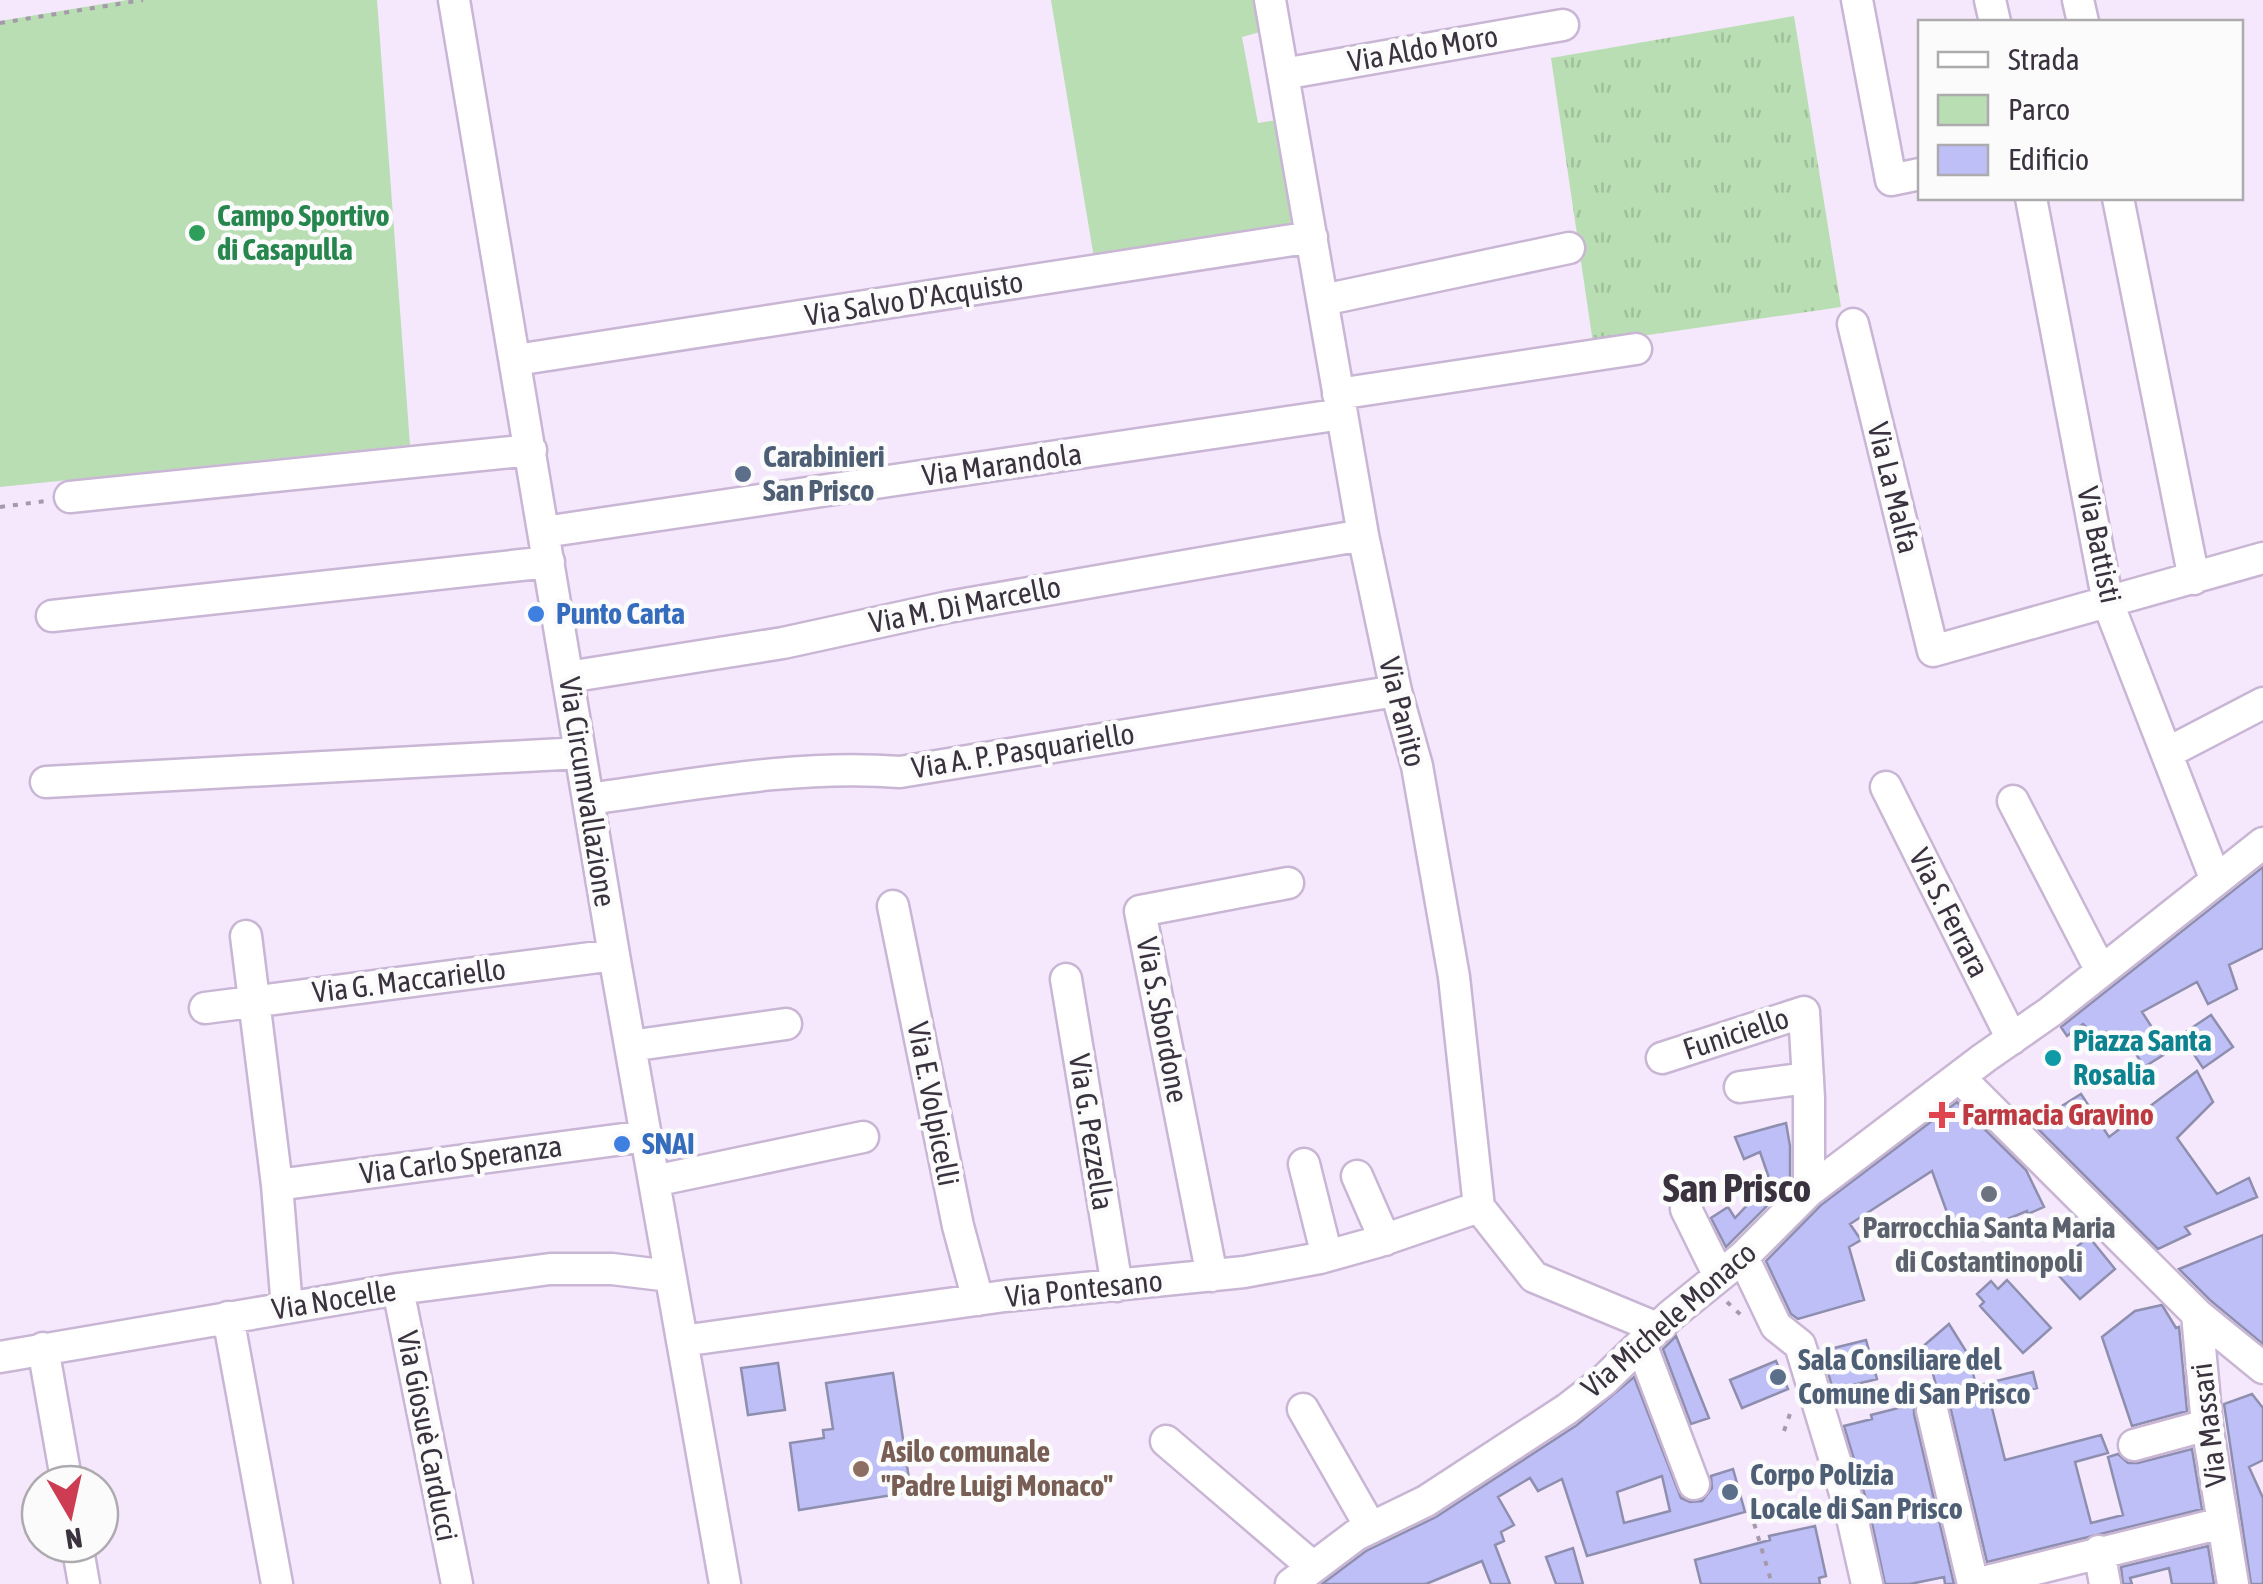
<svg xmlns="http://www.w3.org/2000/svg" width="2263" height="1584" font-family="'Asap Condensed',sans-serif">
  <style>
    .grass { fill: url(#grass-tufts) }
    .green { fill: #b9deb3 }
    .building { fill: #bfbff7; stroke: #8e8eaf; stroke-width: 2.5; fill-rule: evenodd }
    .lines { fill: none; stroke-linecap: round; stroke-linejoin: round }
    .minor-casing { stroke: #c9b5d4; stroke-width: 35 }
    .path { stroke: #a59aab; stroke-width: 4; stroke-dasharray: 5 8; stroke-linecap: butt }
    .minor { stroke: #fff; stroke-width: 30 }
    .leisure-dot { fill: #2e9e5b; stroke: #fbfbfb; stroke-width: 4 }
    .service-dot { fill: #5c6f8a; stroke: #fbfbfb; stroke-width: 4 }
    .shop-dot { fill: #3f7fe0; stroke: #fbfbfb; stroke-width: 4 }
    .culture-dot { fill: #0f9aa8; stroke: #fbfbfb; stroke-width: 4 }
    .health-dot { fill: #e0444e; stroke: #fbfbfb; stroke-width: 4 }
    .worship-dot { fill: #6b7280; stroke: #fbfbfb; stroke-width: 4 }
    .education-dot { fill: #8d6e63; stroke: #fbfbfb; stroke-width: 4 }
    .labels { text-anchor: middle; stroke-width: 9; stroke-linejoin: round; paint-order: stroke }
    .street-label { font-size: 30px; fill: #3a323e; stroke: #fbfbfb }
    .leisure-label { font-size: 30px; font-weight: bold; fill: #27864d; stroke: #fbfbfb; text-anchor: start }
    .service-label { font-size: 30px; font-weight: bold; fill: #4e5e75; stroke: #fbfbfb; text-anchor: start }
    .shop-label { font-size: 30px; font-weight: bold; fill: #366cbe; stroke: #fbfbfb; text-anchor: start }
    .culture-label { font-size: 30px; font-weight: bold; fill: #0d838f; stroke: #fbfbfb; text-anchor: start }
    .health-label { font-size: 30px; font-weight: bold; fill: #be3a42; stroke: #fbfbfb; text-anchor: start }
    .worship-label { font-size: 30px; font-weight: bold; fill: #5b616d; stroke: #fbfbfb }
    .education-label { font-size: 30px; font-weight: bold; fill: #785e54; stroke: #fbfbfb; text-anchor: start }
    .district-label { font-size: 40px; font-weight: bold; fill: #3a323e; stroke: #fbfbfb }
  </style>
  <defs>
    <pattern id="grass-tufts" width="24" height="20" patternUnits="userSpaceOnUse" patternTransform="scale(2.5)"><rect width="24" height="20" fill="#b9deb3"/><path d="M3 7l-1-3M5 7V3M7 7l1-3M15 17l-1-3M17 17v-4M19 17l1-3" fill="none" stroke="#a0bf9b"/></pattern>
  </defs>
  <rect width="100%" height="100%" fill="#f5e8fc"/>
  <path class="grass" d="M 1794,16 L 1841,307 L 1593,343 L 1551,58 Z"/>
  <path class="green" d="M 127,0 L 377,0 L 410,445 L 0,487 L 0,21 Z
    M 1051,0 L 1255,0 L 1260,32 L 1242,37 L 1258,123 L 1277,120 L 1295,221 L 1289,229 L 1094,258 Z"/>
  <path class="building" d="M 2263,867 L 2263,948 L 2229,965 L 2237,989 L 2208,1004 L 2197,982 L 2142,1012 L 2168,1052 L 2144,1067 L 2127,1039 L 2116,1046 L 2106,1032 L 2098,1039 L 2083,1024 L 2067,1036 L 2061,1027 Z
    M 2211,1015 L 2233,1047 L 2203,1068 L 2181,1035 Z
    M 2197,1071 L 2213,1102 L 2177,1138 L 2217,1194 L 2249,1178 L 2257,1197 L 2185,1227 L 2190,1234 L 2158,1249 L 2033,1124 L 2081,1094 L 2109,1137 Z
    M 1957,1102 L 2026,1170 L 2044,1207 L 2028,1214 L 2027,1211 L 1957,1240 L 1932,1171 L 1850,1224 L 1861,1240 L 1849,1247 L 1864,1300 L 1798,1319 L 1791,1314 L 1766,1261 L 1821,1205 Z
    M 1786,1123 L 1790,1146 L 1790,1183 L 1726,1247 L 1711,1218 L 1728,1207 L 1735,1218 L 1770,1181 L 1760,1152 L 1744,1159 L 1735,1137 Z
    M 2263,1235 L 2263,1344 L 2210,1300 L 2179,1269 Z
    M 2089,1237 L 2115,1269 L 2080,1299 L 2051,1267 Z
    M 2007,1280 L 2051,1328 L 2023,1353 L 1980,1306 L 1984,1302 L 1977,1294 L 1991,1281 L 1998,1289 Z
    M 2162,1305 L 2176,1328 L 2179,1327 L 2187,1411 L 2132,1426 L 2102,1337 L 2135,1311 Z
    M 1949,1324 L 1969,1356 L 1976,1386 L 2033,1372 L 2037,1388 L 1990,1400 L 2005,1460 L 2101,1435 L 2108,1453 L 2075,1462 L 2091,1523 L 2123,1515 L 2108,1457 L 2118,1454 L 2128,1463 L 2138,1463 L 2192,1449 L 2202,1509 L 1987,1562 L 1950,1406 L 1938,1392 L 1929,1360 L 1920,1349 Z
    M 1676,1336 L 1709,1418 L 1691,1424 L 1663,1349 Z
    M 1866,1340 L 1877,1379 L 1833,1390 L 1822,1351 Z
    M 1776,1361 L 1788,1389 L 1742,1408 L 1730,1380 Z
    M 778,1363 L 785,1410 L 748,1415 L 741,1368 Z
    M 893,1373 L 911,1492 L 799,1510 L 790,1443 L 824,1438 L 823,1430 L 833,1429 L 826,1383 Z
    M 1634,1377 L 1681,1498 L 1690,1502 L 1702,1501 L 1712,1488 L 1711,1476 L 1733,1469 L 1745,1512 L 1587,1556 L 1562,1479 L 1538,1491 L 1530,1478 L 1498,1497 L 1514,1525 L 1501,1532 L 1504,1541 L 1495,1545 L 1510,1584 L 1491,1584 L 1482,1561 L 1426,1584 L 1322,1584 L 1366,1551 L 1436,1517 L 1577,1425 ZM 1662,1476 L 1670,1511 L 1624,1523 L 1617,1492 Z
    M 2252,1394 L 2263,1408 L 2263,1460 L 2249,1467 L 2263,1498 L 2263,1584 L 2251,1584 L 2224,1404 Z
    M 1914,1404 L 1914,1414 L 1954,1584 L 1945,1584 L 1944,1577 L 1910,1584 L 1885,1584 L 1869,1509 L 1844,1426 L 1872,1419 L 1871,1415 Z
    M 1815,1526 L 1826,1576 L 1819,1578 L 1820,1584 L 1701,1584 L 1695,1560 L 1770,1540 L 1769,1536 Z
    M 2208,1546 L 2214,1584 L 2172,1584 L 2169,1568 L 2130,1578 L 2132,1584 L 2123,1584 L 2121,1567 Z
    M 1573,1548 L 1583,1584 L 1556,1584 L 1546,1557 Z"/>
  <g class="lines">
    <g class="minor-casing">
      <path id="minor" d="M 454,0 L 614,955 L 725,1584
        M 1270,0 L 1363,535 L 1396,691 L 1417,766 L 1454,977 L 1479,1207 L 1534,1277 L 1657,1328
        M 1857,0 L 1891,180 L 1920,174
        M 1990,0 L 1995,22
        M 2078,0 L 2083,22
        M 1283,74 L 1563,25
        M 2031,198 L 2108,603 L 2215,878
        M 2118,198 L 2194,579
        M 1323,300 L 1569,248
        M 1853,324 L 1933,651 L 2263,558
        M 516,360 L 1312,237
        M 1338,394 L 1636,349
        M 70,497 L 531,450
        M 544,532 L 1342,414
        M 52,616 L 549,562
        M 568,677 L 783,643 L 948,607 L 1363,535
        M 2167,753 L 2263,703
        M 46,782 L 580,753
        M 1886,787 L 2012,1039
        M 588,799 C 691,785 796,764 900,772 L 1396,691
        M 2013,801 L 2101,971
        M 893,906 L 958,1226 L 978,1300
        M 246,936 L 277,1185 L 287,1308
        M 1066,979 L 1117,1286
        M 205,1008 L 614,955
        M 630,1046 L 786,1024
        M 1662,1058 L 1804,1012 L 1809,1098 L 1809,1191
        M 1960,1078 L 2197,1314 L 2263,1368
        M 1740,1087 L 1808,1078
        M 1304,1164 L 1327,1256
        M 1357,1176 L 1385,1240
        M 654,1181 L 863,1137
        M 277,1185 L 646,1136
        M 1686,1209 L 1719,1276
        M 1743,1257 L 1776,1326 L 1800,1345 L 1851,1513 L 1867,1584
        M 1212,1276 L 1140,911 L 1288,883
        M 398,1289 L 457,1584
        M 2197,1314 L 2207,1425 L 2233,1584
        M 228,1317 L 277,1584
        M 682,1341 L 1005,1296 L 1244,1272 L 1320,1258 L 1377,1242 L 1479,1207
        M 1641,1344 L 1694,1484
        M 43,1348 L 67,1484
        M 0,1357 L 398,1289 L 550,1269 L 612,1269 L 670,1276
        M 1303,1409 L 1371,1528
        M 1932,1410 L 1973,1584
        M 1166,1441 L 1313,1567
        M 2134,1445 L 2207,1425
        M 77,1544 L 84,1584
        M 2099,1551 L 2105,1584
        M 1291,1584 L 1356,1535 L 1426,1501 L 1567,1409 L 1603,1381 L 1670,1316 L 1743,1257 L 1809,1191 L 1984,1058 L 2050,1012 L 2263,843
        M 1975,1584 L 2222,1523"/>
    </g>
    <path class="path" d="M 0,23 L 143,0
      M 0,507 L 46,501
      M 1727,1302 L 1742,1316
      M 1784,1431 L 1792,1408
      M 1766,1520 L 1754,1523 L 1772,1584"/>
    <use href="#minor" class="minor"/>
  </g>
  <circle class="leisure-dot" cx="197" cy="233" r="10"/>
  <g class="service-dot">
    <circle cx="743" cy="474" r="10"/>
    <circle cx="1778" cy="1377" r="10"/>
    <circle cx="1730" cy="1492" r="10"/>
  </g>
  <g class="shop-dot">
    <circle cx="536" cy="614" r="10"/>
    <circle cx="622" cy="1144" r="10"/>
  </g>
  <circle class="culture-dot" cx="2053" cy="1058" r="10"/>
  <path class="health-dot" d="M1937 1100h10v10h10v10h-10v10h-10v-10h-10v-10h10z"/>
  <circle class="worship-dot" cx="1989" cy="1194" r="10"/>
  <circle class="education-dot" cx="861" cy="1469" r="10"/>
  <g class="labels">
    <g class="street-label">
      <text transform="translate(1423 49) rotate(-10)" y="10">Via Aldo Moro</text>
      <text transform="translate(914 299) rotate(-9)" y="10">Via Salvo D'Acquisto</text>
      <text transform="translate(1002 465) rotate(-8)" y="10">Via Marandola</text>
      <text transform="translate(1893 488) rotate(76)" y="10">Via La Malfa</text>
      <text transform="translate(2099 545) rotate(78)" y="10">Via Battisti</text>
      <text transform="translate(965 605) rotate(-11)" y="10">Via M. Di Marcello</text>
      <text transform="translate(1402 712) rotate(76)" y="10">Via Panito</text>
      <text transform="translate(1023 751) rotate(-9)" y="10">Via A. P. Pasquariello</text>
      <text transform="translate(587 792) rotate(81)" y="10">Via Circumvallazione</text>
      <text transform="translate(1949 913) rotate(63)" y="10">Via S. Ferrara</text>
      <text transform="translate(409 981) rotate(-7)" y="10">Via G. Maccariello</text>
      <text transform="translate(1162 1020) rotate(79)" y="10">Via S. Sbordone</text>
      <text transform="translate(1736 1034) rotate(-18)" y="10">Funiciello</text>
      <text transform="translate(933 1104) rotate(79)" y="10">Via E. Volpicelli</text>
      <text transform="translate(1091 1132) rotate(81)" y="10">Via G. Pezzella</text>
      <text transform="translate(461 1160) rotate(-8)" y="10">Via Carlo Speranza</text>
      <text transform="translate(1084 1289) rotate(-6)" y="10">Via Pontesano</text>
      <text transform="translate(334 1300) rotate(-9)" y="10">Via Nocelle</text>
      <text transform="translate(1669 1320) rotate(-41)" y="10">Via Michele Monaco</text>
      <text transform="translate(2209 1425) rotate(-97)" y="10">Via Massari</text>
      <text transform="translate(427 1436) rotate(79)" y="10">Via Giosuè Carducci</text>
    </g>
    <g class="leisure-label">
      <text x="217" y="226">Campo Sportivo<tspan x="217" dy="34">di Casapulla</tspan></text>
    </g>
    <g class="service-label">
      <text x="763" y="467">Carabinieri<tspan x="763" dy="34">San Prisco</tspan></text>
      <text x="1798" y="1370">Sala Consiliare del<tspan x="1798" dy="34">Comune di San Prisco</tspan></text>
      <text x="1750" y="1485">Corpo Polizia<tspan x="1750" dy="34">Locale di San Prisco</tspan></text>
    </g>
    <g class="shop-label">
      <text x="556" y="624">Punto Carta</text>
      <text x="642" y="1154">SNAI</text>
    </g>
    <g class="culture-label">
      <text x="2073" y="1051">Piazza Santa<tspan x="2073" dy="34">Rosalia</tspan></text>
    </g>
    <g class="health-label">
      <text x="1962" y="1125">Farmacia Gravino</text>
    </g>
    <g class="worship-label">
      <text x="1989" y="1238">Parrocchia Santa Maria<tspan x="1989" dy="34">di Costantinopoli</tspan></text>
    </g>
    <g class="education-label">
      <text x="881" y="1462">Asilo comunale<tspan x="881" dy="34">"Padre Luigi Monaco"</tspan></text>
    </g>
    <g class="district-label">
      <text x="1737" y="1202">San Prisco</text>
    </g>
  </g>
  <rect x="1918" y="20" width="325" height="180" fill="#fbfbfb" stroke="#aeabaf" stroke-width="2.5"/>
  <rect x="1938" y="52" width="50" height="15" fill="#ffffff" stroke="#aeabaf" stroke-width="2.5"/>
  <text x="2008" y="70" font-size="30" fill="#3a323e">Strada</text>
  <rect x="1938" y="95" width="50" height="30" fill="#b9deb3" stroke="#aeabaf" stroke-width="2.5"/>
  <text x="2008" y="120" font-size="30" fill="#3a323e">Parco</text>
  <rect x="1938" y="145" width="50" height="30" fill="#bfbff7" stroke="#aeabaf" stroke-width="2.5"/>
  <text x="2008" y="170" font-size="30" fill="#3a323e">Edificio</text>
  <g transform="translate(70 1514) rotate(171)"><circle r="48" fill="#fbfbfb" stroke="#aeabaf" stroke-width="2.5"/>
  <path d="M0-8L18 38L0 25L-18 38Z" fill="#cd3c52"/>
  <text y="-15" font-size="28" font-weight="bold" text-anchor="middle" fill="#3a323e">N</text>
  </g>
</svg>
